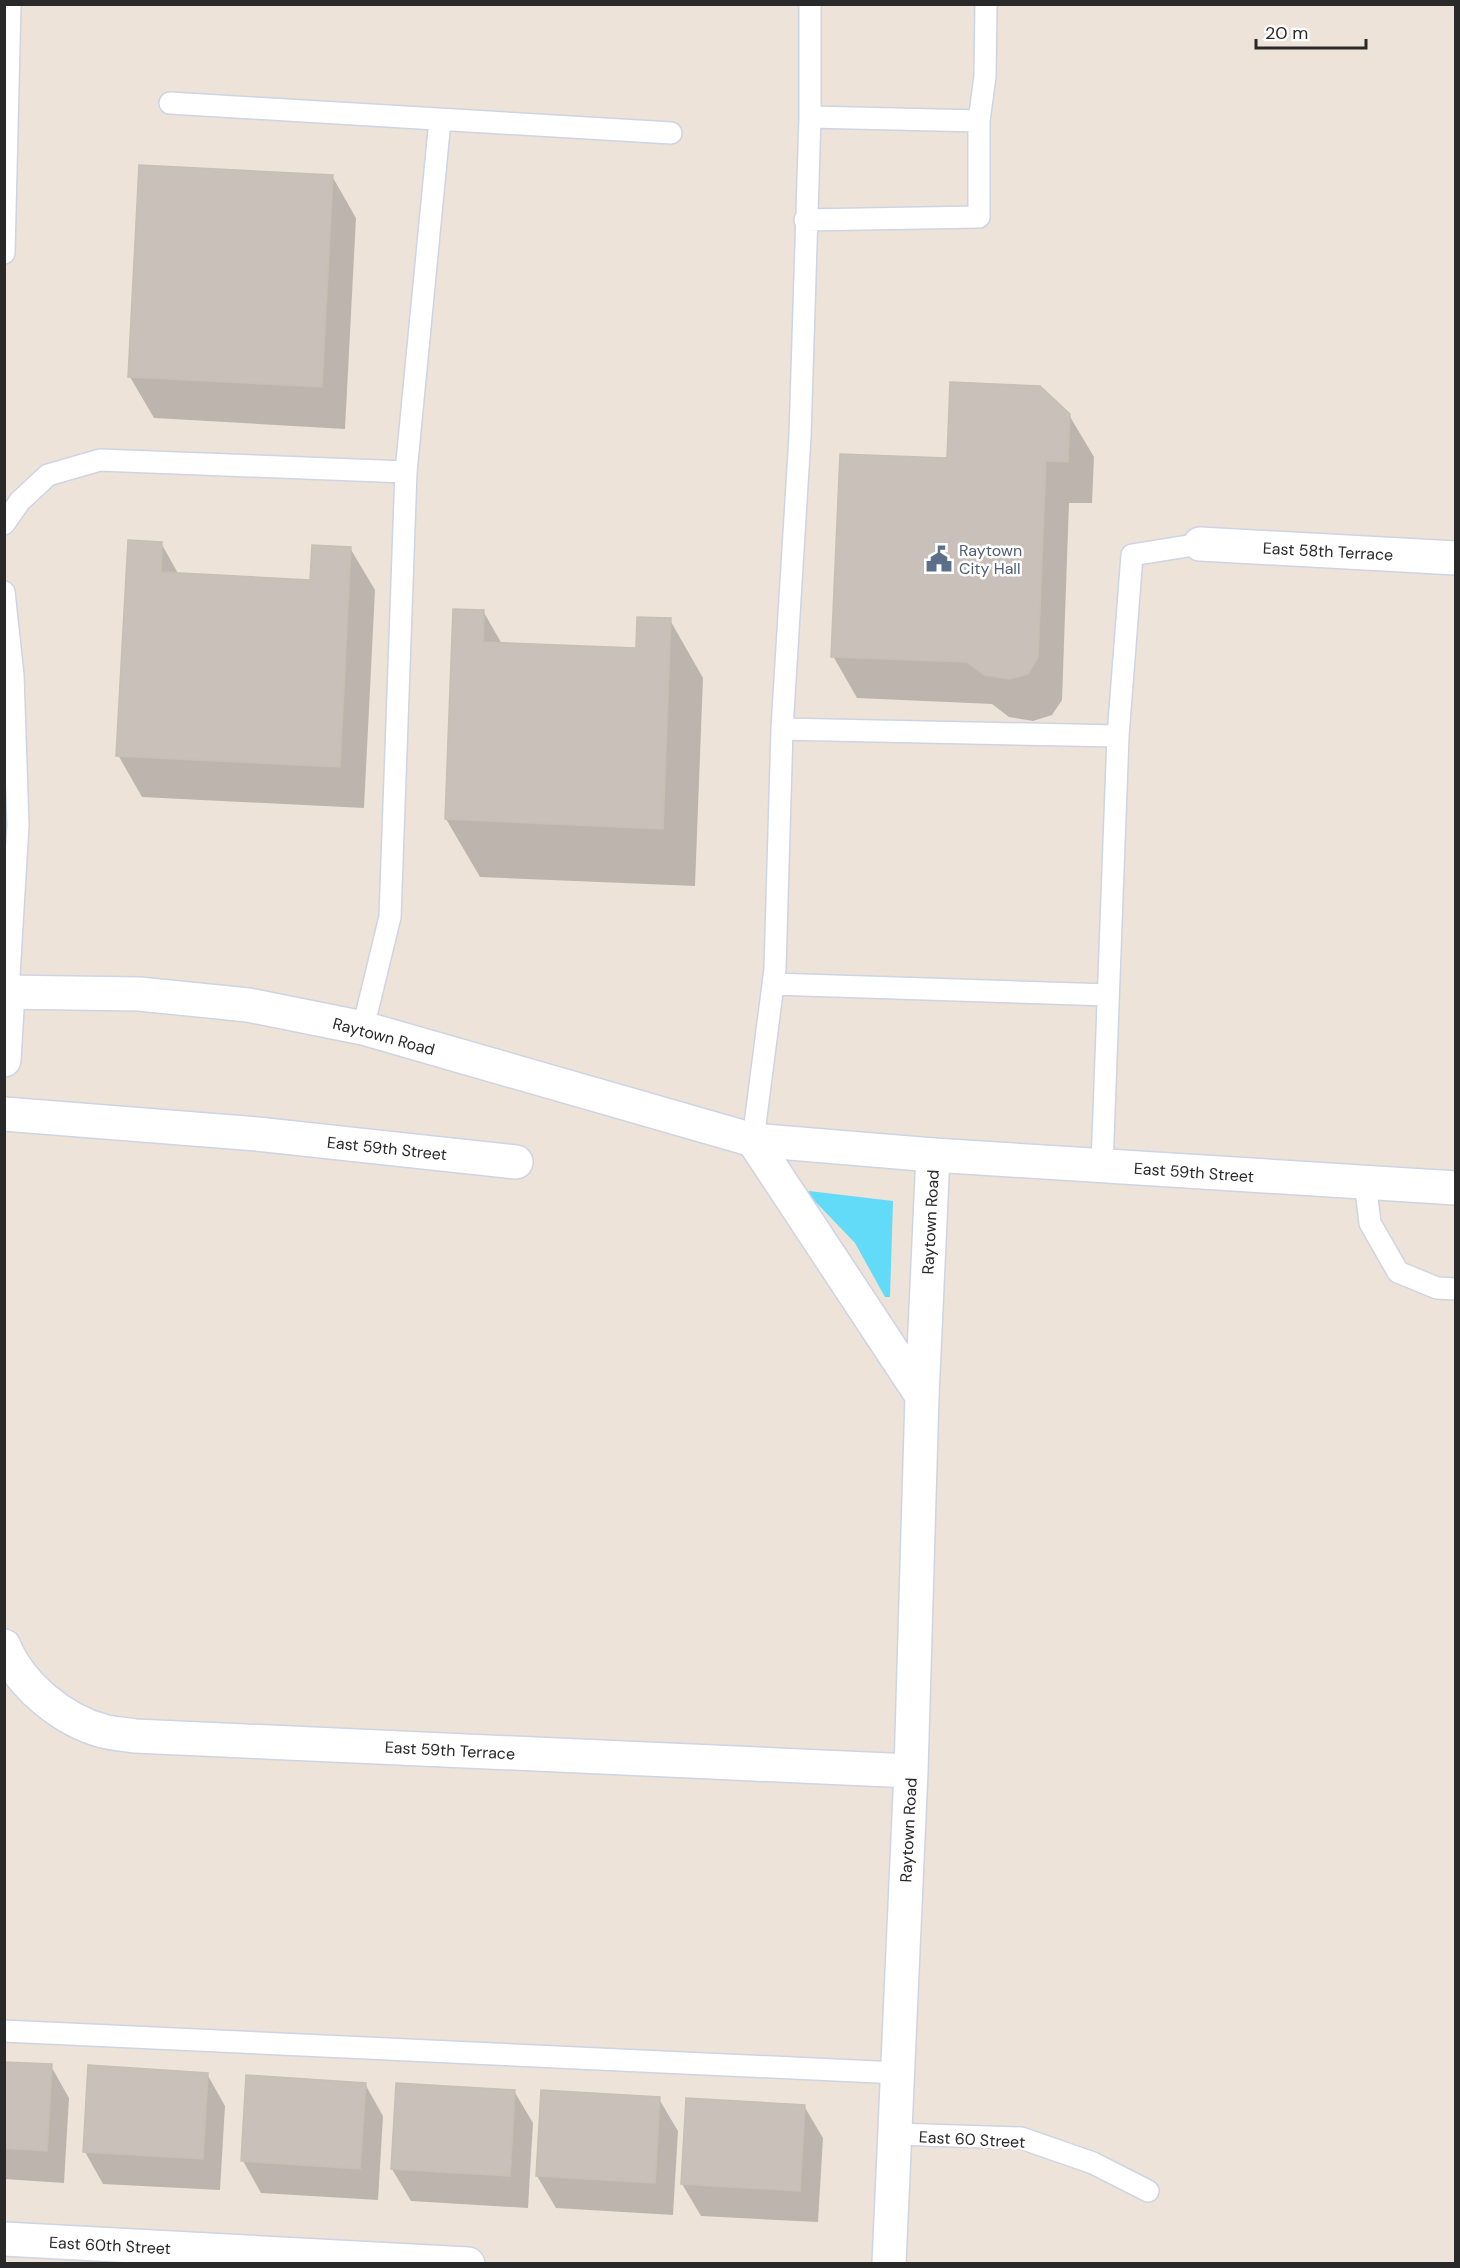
<svg xmlns="http://www.w3.org/2000/svg" width="1460" height="2268" font-family="'DM Sans',sans-serif">
  <style>
    .water { fill: #62dbf8 }
    .shadow { fill: #0003 }
    .building { fill: #c8c0b9; stroke: #c8bfb3; stroke-width: 1.5 }
    .lines { fill: none; stroke-linecap: round; stroke-linejoin: round }
    .service-casing { stroke: #ced4e3; stroke-width: 24 }
    .minor-casing { stroke: #ced4e3; stroke-width: 36 }
    .tertiary-casing { stroke: #ced4e3; stroke-width: 36 }
    .service { stroke: #fff; stroke-width: 21 }
    .minor { stroke: #fff; stroke-width: 33 }
    .tertiary { stroke: #fff; stroke-width: 33 }
    .labels { text-anchor: middle; stroke-width: 5; stroke-linejoin: round; paint-order: stroke }
    .service-label { font-size: 16px; fill: #4e5e75; stroke: #fff; text-anchor: start }
    .street-label { font-size: 16px; fill: #292929; stroke: #fff }
  </style>
  <rect width="100%" height="100%" fill="#ede3d9"/>
  <path class="water" d="M 809,1191 L 893,1201 L 890,1297 L 885,1297 L 855,1243 L 807,1193 Z"/>
  <path class="shadow" d="M 332,176 L 356,218 L 345,429 L 154,418 L 130,377 Z
    M 1069,415 L 1094,457 L 1092,503 L 1069,503 L 1062,700 L 1052,715 L 1033,721 L 1009,717 L 992,704 L 857,698 L 833,656 L 948,460 Z
    M 161,543 L 179,575 L 311,582 L 350,548 L 375,590 L 364,808 L 142,797 L 118,755 Z
    M 483,611 L 502,644 L 637,649 L 670,620 L 703,678 L 695,886 L 480,877 L 446,819 Z
    M 4,2063 L 51,2066 L 69,2098 L 64,2183 L 4,2179 Z
    M 207,2074 L 225,2106 L 220,2190 L 103,2184 L 85,2152 Z
    M 365,2084 L 383,2116 L 378,2200 L 261,2193 L 243,2161 Z
    M 514,2091 L 533,2123 L 528,2208 L 411,2201 L 392,2169 Z
    M 659,2099 L 678,2131 L 673,2215 L 556,2208 L 537,2176 Z
    M 804,2106 L 823,2138 L 818,2222 L 701,2216 L 682,2184 Z"/>
  <path class="building" d="M 139,165 L 333,175 L 322,387 L 128,377 Z
    M 950,382 L 1040,386 L 1070,414 L 1068,462 L 1046,461 L 1038,657 L 1028,674 L 1009,679 L 984,675 L 967,662 L 831,657 L 840,454 L 947,458 Z
    M 128,540 L 162,542 L 161,572 L 310,580 L 312,545 L 351,547 L 340,767 L 116,756 Z
    M 453,609 L 484,610 L 483,642 L 636,648 L 637,617 L 671,618 L 663,829 L 445,819 Z
    M 4,2062 L 52,2064 L 47,2151 L 4,2148 Z
    M 88,2065 L 208,2073 L 203,2159 L 83,2152 Z
    M 246,2075 L 366,2083 L 360,2169 L 241,2161 Z
    M 396,2083 L 515,2090 L 510,2176 L 391,2169 Z
    M 541,2090 L 660,2097 L 655,2183 L 536,2176 Z
    M 686,2098 L 805,2105 L 800,2191 L 681,2184 Z"/>
  <g class="lines">
    <g class="service-casing">
      <path id="service" d="M 810,4 L 810,117
        M 170,103 L 671,133
        M 979,121 L 985,76 L 986,4
        M 4,253 L 10,4
        M 4,524 L 20,501 L 48,475 L 100,460 L 406,472
        M 4,592 L 13,675 L 18,825 L 8,992
        M 782,729 L 1118,736 L 1132,555 L 1200,544
        M 773,984 L 1108,995
        M 363,1028 L 390,917 L 406,472 L 440,120
        M 753,1140 L 775,969 L 782,729 L 800,436 L 810,117 L 979,121 L 979,217 L 805,220
        M 1102,1166 L 1118,736
        M 1365,1182 L 1370,1223 L 1398,1272 L 1437,1288 L 1456,1289
        M 4,2031 L 898,2073
        M 895,2134 L 1021,2138 L 1093,2163 L 1148,2191"/>
    </g>
    <g class="minor-casing">
      <path id="minor" d="M 1200,544 L 1456,558
        M 4,1060 L 8,992
        M 4,1114 L 257,1134 L 516,1162
        M 753,1140 L 922,1396 L 911,1771 L 889,2264
        M 922,1396 L 933,1155
        M 4,1646 C 20,1685 62,1720 103,1731 C 113,1734 124,1734 135,1736 L 911,1771
        M 4,2239 L 468,2264"/>
    </g>
    <g class="tertiary-casing">
      <path id="tertiary" d="M 4,992 L 139,994 L 248,1005 L 363,1028 L 753,1140 L 933,1155 L 1456,1188"/>
    </g>
    <use href="#service" class="service"/>
    <use href="#minor" class="minor"/>
    <use href="#tertiary" class="tertiary"/>
  </g>
  <defs>
    <g id="civic-bare" transform="scale(2.07)"><path d="M-.6-6.5H3V-4.5H.6V-3L4-1V1h2V6H-6V1h2V-1L-.6-3ZM-1.2 2.5V6h2.4V2.5Z" fill="#5c6f8a" stroke="#fff" stroke-width="2.5" paint-order="stroke"/></g>
  </defs>
  <g fill-rule="evenodd">
    <use href="#civic-bare" x="939" y="559"/>
  </g>
  <g class="labels">
    <g class="service-label">
      <text x="959" y="556">Raytown<tspan x="959" dy="18">City Hall</tspan></text>
    </g>
    <g class="street-label">
      <text transform="translate(1328 551) rotate(3)" y="6">East 58th Terrace</text>
      <text transform="translate(384 1036) rotate(15)" y="6">Raytown Road</text>
      <text transform="translate(387 1148) rotate(6)" y="6">East 59th Street</text>
      <text transform="translate(1194 1172) rotate(4)" y="6">East 59th Street</text>
      <text transform="translate(930 1222) rotate(-87)" y="6">Raytown Road</text>
      <text transform="translate(450 1750) rotate(3)" y="6">East 59th Terrace</text>
      <text transform="translate(908 1830) rotate(-87)" y="6">Raytown Road</text>
      <text transform="translate(972 2139) rotate(3)" y="6">East 60 Street</text>
      <text transform="translate(110 2245) rotate(3)" y="6">East 60th Street</text>
    </g>
  </g>
  <rect width="1460" height="2268" fill="none" stroke="#292929" stroke-width="12"/>
  <path d="M1256 39v9h110v-9" fill="none" stroke="#292929" stroke-width="3"/>
  <text x="1265" y="39" font-size="18" fill="#292929" stroke="#ffffff" stroke-width="4.5" paint-order="stroke">20 m</text>
</svg>
